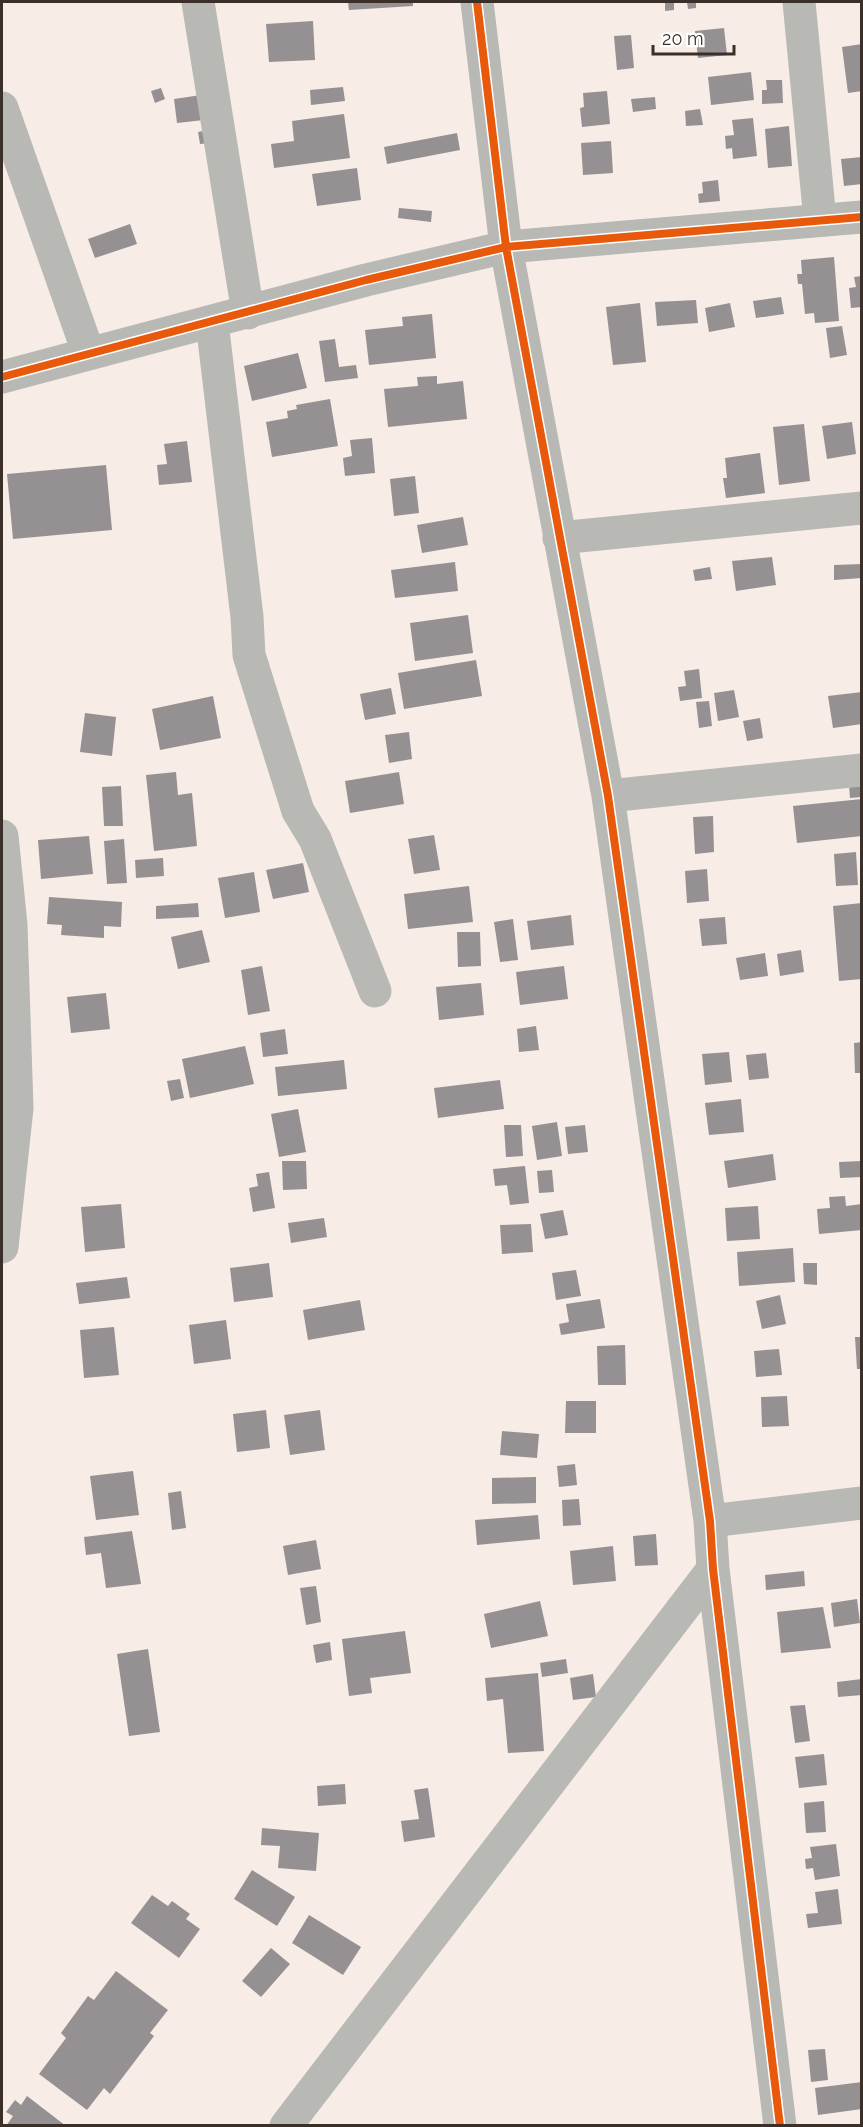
<svg xmlns="http://www.w3.org/2000/svg" width="863" height="2127" font-family="Raleway,sans-serif">
  <style>
    .building { fill: #959092 }
    .lines { fill: none; stroke-linecap: round; stroke-linejoin: round }
    .minor { stroke: #b8b8b5; stroke-width: 33 }
    .cycleway-casing { stroke: #fff; stroke-width: 11 }
    .cycleway { stroke: #e8590c; stroke-width: 8 }
  </style>
  <rect width="100%" height="100%" fill="#f7ece6"/>
  <path class="building" d="M 348,2 L 413,2 L 413,6 L 349,10 Z
    M 665,2 L 674,2 L 674,10 L 665,11 Z
    M 687,2 L 696,2 L 696,8 L 688,9 Z
    M 313,21 L 315,60 L 269,62 L 266,24 Z
    M 724,28 L 727,55 L 698,58 L 695,31 Z
    M 631,35 L 634,68 L 617,70 L 614,36 Z
    M 862,44 L 862,91 L 848,93 L 842,47 Z
    M 751,72 L 754,100 L 711,105 L 708,77 Z
    M 766,80 L 782,80 L 783,103 L 762,104 L 762,90 L 767,90 Z
    M 343,87 L 345,101 L 311,105 L 310,90 Z
    M 161,88 L 165,99 L 155,103 L 151,91 Z
    M 607,91 L 610,124 L 582,127 L 580,108 L 584,107 L 583,93 Z
    M 201,95 L 204,120 L 177,123 L 174,99 Z
    M 655,97 L 656,109 L 633,112 L 631,99 Z
    M 700,109 L 703,125 L 686,126 L 685,111 Z
    M 344,114 L 350,158 L 274,168 L 271,144 L 294,141 L 292,121 Z
    M 753,118 L 757,156 L 733,159 L 732,148 L 726,149 L 725,136 L 734,135 L 732,120 Z
    M 789,126 L 792,166 L 768,168 L 765,129 Z
    M 208,130 L 210,143 L 200,144 L 198,132 Z
    M 457,133 L 460,150 L 387,164 L 384,147 Z
    M 611,141 L 613,173 L 583,175 L 581,143 Z
    M 862,157 L 862,184 L 844,186 L 841,159 Z
    M 357,168 L 361,200 L 317,206 L 312,174 Z
    M 718,180 L 720,201 L 699,203 L 698,194 L 703,193 L 702,182 Z
    M 399,208 L 432,211 L 431,222 L 398,218 Z
    M 130,224 L 137,244 L 95,258 L 88,239 Z
    M 834,257 L 839,321 L 815,323 L 814,313 L 805,314 L 802,284 L 798,284 L 797,274 L 802,274 L 801,260 Z
    M 862,276 L 862,307 L 851,308 L 849,288 L 856,287 L 854,277 Z
    M 781,297 L 784,314 L 756,318 L 753,301 Z
    M 696,300 L 698,323 L 657,326 L 655,302 Z
    M 640,303 L 646,362 L 613,365 L 606,307 Z
    M 730,303 L 735,327 L 709,332 L 705,308 Z
    M 432,314 L 436,358 L 369,365 L 365,330 L 403,326 L 402,317 Z
    M 842,326 L 847,355 L 830,358 L 826,328 Z
    M 335,339 L 339,367 L 356,365 L 358,378 L 325,382 L 319,341 Z
    M 298,353 L 307,388 L 252,401 L 244,366 Z
    M 437,376 L 437,384 L 463,381 L 467,419 L 388,427 L 384,389 L 418,386 L 417,377 Z
    M 330,399 L 338,446 L 272,457 L 266,422 L 288,418 L 287,411 L 297,409 L 296,405 Z
    M 852,422 L 856,454 L 827,459 L 822,426 Z
    M 804,424 L 810,481 L 779,485 L 773,427 Z
    M 372,438 L 375,473 L 345,476 L 343,458 L 352,456 L 350,440 Z
    M 187,441 L 192,482 L 159,485 L 157,465 L 167,464 L 164,444 Z
    M 760,453 L 765,493 L 726,498 L 723,478 L 727,478 L 725,458 Z
    M 106,465 L 112,530 L 13,539 L 7,474 Z
    M 415,476 L 419,513 L 394,516 L 390,479 Z
    M 463,517 L 468,545 L 422,553 L 417,525 Z
    M 772,557 L 776,585 L 736,591 L 732,561 Z
    M 455,562 L 458,591 L 395,598 L 391,570 Z
    M 862,564 L 862,578 L 834,580 L 834,565 Z
    M 710,567 L 712,579 L 695,581 L 693,570 Z
    M 468,615 L 473,653 L 415,661 L 410,623 Z
    M 476,660 L 482,696 L 404,709 L 398,673 Z
    M 699,669 L 702,698 L 680,701 L 678,687 L 686,686 L 684,671 Z
    M 391,688 L 396,714 L 365,720 L 360,694 Z
    M 734,690 L 739,717 L 718,721 L 714,693 Z
    M 862,692 L 862,724 L 833,728 L 828,696 Z
    M 213,696 L 221,738 L 160,750 L 152,709 Z
    M 709,701 L 712,726 L 699,728 L 696,702 Z
    M 85,713 L 116,717 L 112,756 L 80,752 Z
    M 760,718 L 763,738 L 747,741 L 743,721 Z
    M 409,732 L 412,759 L 389,763 L 385,735 Z
    M 176,772 L 178,795 L 192,793 L 197,846 L 154,851 L 146,775 Z
    M 399,772 L 404,804 L 350,813 L 345,781 Z
    M 862,784 L 862,797 L 850,798 L 849,785 Z
    M 121,786 L 123,826 L 104,826 L 102,787 Z
    M 862,799 L 862,836 L 797,843 L 793,806 Z
    M 713,816 L 714,852 L 695,854 L 693,817 Z
    M 434,835 L 440,870 L 414,874 L 408,839 Z
    M 89,836 L 93,874 L 41,879 L 38,840 Z
    M 124,839 L 127,883 L 107,884 L 104,841 Z
    M 856,852 L 858,885 L 836,886 L 834,854 Z
    M 163,858 L 164,876 L 136,878 L 135,860 Z
    M 303,863 L 309,892 L 273,899 L 266,870 Z
    M 707,869 L 709,901 L 687,903 L 685,871 Z
    M 254,872 L 260,912 L 225,918 L 218,878 Z
    M 469,886 L 473,922 L 408,929 L 404,894 Z
    M 49,897 L 122,902 L 121,927 L 104,926 L 104,938 L 61,935 L 62,925 L 47,924 Z
    M 198,903 L 199,917 L 156,919 L 156,906 Z
    M 862,903 L 862,979 L 839,981 L 833,906 Z
    M 571,915 L 574,945 L 531,950 L 527,921 Z
    M 725,917 L 727,944 L 702,946 L 699,919 Z
    M 513,919 L 518,960 L 500,962 L 494,922 Z
    M 202,930 L 210,962 L 178,969 L 171,937 Z
    M 457,932 L 480,932 L 481,966 L 458,967 Z
    M 801,950 L 804,972 L 780,976 L 777,954 Z
    M 765,953 L 768,976 L 740,980 L 736,958 Z
    M 262,966 L 270,1011 L 248,1015 L 241,970 Z
    M 564,966 L 568,999 L 520,1005 L 516,972 Z
    M 481,983 L 484,1015 L 439,1020 L 436,987 Z
    M 106,993 L 110,1029 L 71,1033 L 67,997 Z
    M 536,1026 L 539,1050 L 519,1052 L 517,1029 Z
    M 285,1029 L 288,1054 L 263,1057 L 260,1033 Z
    M 862,1042 L 862,1073 L 855,1073 L 854,1043 Z
    M 245,1046 L 254,1084 L 190,1098 L 182,1059 Z
    M 729,1052 L 732,1082 L 705,1085 L 702,1054 Z
    M 766,1053 L 769,1078 L 749,1080 L 746,1055 Z
    M 344,1060 L 347,1089 L 278,1096 L 275,1067 Z
    M 180,1079 L 184,1098 L 171,1101 L 167,1081 Z
    M 500,1080 L 504,1109 L 438,1118 L 434,1088 Z
    M 741,1099 L 744,1132 L 709,1135 L 705,1103 Z
    M 298,1109 L 306,1152 L 279,1157 L 271,1114 Z
    M 557,1122 L 562,1156 L 537,1160 L 532,1126 Z
    M 504,1125 L 521,1125 L 523,1156 L 506,1157 Z
    M 585,1125 L 588,1152 L 568,1154 L 565,1127 Z
    M 773,1154 L 776,1180 L 728,1188 L 724,1161 Z
    M 282,1161 L 306,1161 L 307,1189 L 283,1190 Z
    M 862,1161 L 862,1177 L 840,1178 L 839,1162 Z
    M 525,1166 L 529,1203 L 510,1205 L 507,1185 L 495,1186 L 493,1169 Z
    M 552,1170 L 554,1192 L 539,1193 L 537,1171 Z
    M 269,1172 L 275,1208 L 253,1212 L 249,1188 L 258,1186 L 256,1174 Z
    M 845,1196 L 846,1206 L 862,1204 L 862,1230 L 819,1234 L 817,1209 L 830,1208 L 829,1197 Z
    M 121,1204 L 125,1248 L 85,1252 L 81,1207 Z
    M 758,1206 L 760,1239 L 727,1241 L 725,1208 Z
    M 563,1210 L 568,1235 L 545,1239 L 540,1214 Z
    M 324,1218 L 327,1237 L 291,1243 L 288,1223 Z
    M 531,1224 L 533,1252 L 502,1254 L 500,1225 Z
    M 793,1248 L 795,1282 L 739,1286 L 737,1252 Z
    M 269,1263 L 273,1297 L 234,1302 L 230,1268 Z
    M 803,1263 L 817,1263 L 817,1285 L 804,1284 Z
    M 576,1270 L 581,1296 L 556,1300 L 552,1273 Z
    M 127,1277 L 130,1298 L 79,1304 L 76,1283 Z
    M 780,1295 L 786,1324 L 762,1329 L 756,1301 Z
    M 600,1299 L 605,1328 L 561,1335 L 559,1324 L 569,1322 L 566,1304 Z
    M 360,1300 L 365,1330 L 308,1340 L 303,1310 Z
    M 226,1320 L 231,1359 L 194,1364 L 189,1325 Z
    M 114,1327 L 119,1375 L 84,1378 L 80,1330 Z
    M 855,1337 L 862,1337 L 862,1369 L 857,1369 Z
    M 625,1345 L 626,1385 L 598,1385 L 597,1346 Z
    M 779,1349 L 782,1375 L 756,1377 L 754,1351 Z
    M 787,1396 L 789,1426 L 762,1427 L 761,1397 Z
    M 566,1401 L 596,1401 L 596,1433 L 565,1433 Z
    M 266,1410 L 270,1448 L 237,1452 L 233,1414 Z
    M 320,1410 L 325,1450 L 290,1455 L 284,1415 Z
    M 502,1431 L 539,1434 L 537,1458 L 500,1455 Z
    M 575,1464 L 577,1485 L 559,1487 L 557,1466 Z
    M 133,1471 L 139,1515 L 96,1520 L 90,1476 Z
    M 536,1477 L 536,1503 L 492,1504 L 492,1478 Z
    M 181,1491 L 186,1528 L 172,1530 L 168,1493 Z
    M 579,1499 L 581,1525 L 563,1526 L 562,1500 Z
    M 538,1515 L 540,1539 L 477,1545 L 475,1520 Z
    M 132,1531 L 141,1584 L 106,1588 L 101,1553 L 86,1555 L 84,1537 Z
    M 656,1534 L 658,1565 L 635,1566 L 633,1536 Z
    M 316,1540 L 321,1569 L 288,1575 L 283,1546 Z
    M 613,1546 L 616,1581 L 573,1585 L 570,1551 Z
    M 804,1571 L 805,1586 L 766,1590 L 765,1575 Z
    M 316,1586 L 321,1622 L 306,1625 L 300,1588 Z
    M 857,1599 L 860,1623 L 834,1627 L 831,1603 Z
    M 540,1601 L 548,1636 L 491,1648 L 484,1614 Z
    M 823,1607 L 831,1648 L 781,1653 L 777,1612 Z
    M 405,1631 L 411,1673 L 370,1678 L 372,1693 L 349,1696 L 342,1639 Z
    M 330,1642 L 332,1660 L 316,1663 L 313,1645 Z
    M 148,1649 L 160,1732 L 129,1736 L 117,1654 Z
    M 566,1659 L 568,1673 L 542,1677 L 540,1663 Z
    M 538,1673 L 544,1751 L 508,1753 L 503,1699 L 487,1701 L 485,1678 Z
    M 593,1674 L 596,1697 L 573,1700 L 570,1678 Z
    M 862,1679 L 862,1695 L 838,1697 L 837,1682 Z
    M 805,1705 L 810,1741 L 795,1743 L 790,1706 Z
    M 824,1754 L 827,1785 L 799,1788 L 795,1757 Z
    M 345,1784 L 346,1804 L 318,1806 L 317,1786 Z
    M 428,1788 L 435,1837 L 404,1842 L 401,1821 L 419,1819 L 414,1790 Z
    M 824,1801 L 826,1832 L 806,1833 L 804,1803 Z
    M 262,1828 L 319,1833 L 316,1871 L 278,1868 L 280,1846 L 261,1845 Z
    M 836,1844 L 840,1876 L 815,1880 L 813,1868 L 806,1869 L 805,1859 L 812,1858 L 810,1847 Z
    M 252,1870 L 295,1897 L 277,1926 L 234,1899 Z
    M 838,1889 L 842,1924 L 808,1928 L 806,1914 L 818,1913 L 815,1892 Z
    M 152,1895 L 168,1906 L 172,1901 L 190,1914 L 186,1919 L 200,1929 L 179,1958 L 131,1923 Z
    M 309,1915 L 361,1947 L 343,1975 L 292,1943 Z
    M 271,1948 L 290,1964 L 261,1997 L 242,1981 Z
    M 116,1971 L 168,2010 L 150,2033 L 154,2036 L 110,2094 L 104,2088 L 87,2110 L 39,2074 L 66,2038 L 61,2033 L 88,1996 L 94,2000 Z
    M 825,2049 L 828,2080 L 811,2082 L 808,2050 Z
    M 862,2082 L 862,2109 L 818,2115 L 815,2088 Z
    M 27,2096 L 66,2126 L 6,2126 L 13,2116 L 6,2112 L 15,2100 L 21,2105 Z"/>
  <g class="lines">
    <path class="minor" d="M 198,2 L 248,313
      M 477,2 L 506,247 L 608,796 L 710,1521 L 713,1569 L 780,2126
      M 799,2 L 820,220
      M 2,108 L 88,352
      M 212,322 L 247,617 L 249,655 L 298,811 L 315,839 L 375,991
      M 2,377 L 366,280 L 506,247 L 862,217
      M 559,538 L 862,508
      M 608,796 L 862,770
      M 2,836 L 11,925 L 17,1108 L 2,1247
      M 710,1521 L 862,1503
      M 286,2126 L 713,1569"/>
    <g class="cycleway-casing">
      <path id="cycleway" d="M 477,2 L 506,247 L 608,796 L 710,1521 L 713,1569 L 780,2126
        M 2,377 L 366,280 L 506,247 L 862,217"/>
    </g>
    <use href="#cycleway" class="cycleway"/>
  </g>
  <rect width="863" height="2127" fill="none" stroke="#3b2f29" stroke-width="6"/>
  <path d="M653 45v9h81v-9" fill="none" stroke="#3b2f29" stroke-width="3"/>
  <text x="662" y="45" font-size="18" fill="#3b2f29" stroke="#ffffff" stroke-width="4.5" paint-order="stroke">20 m</text>
</svg>
